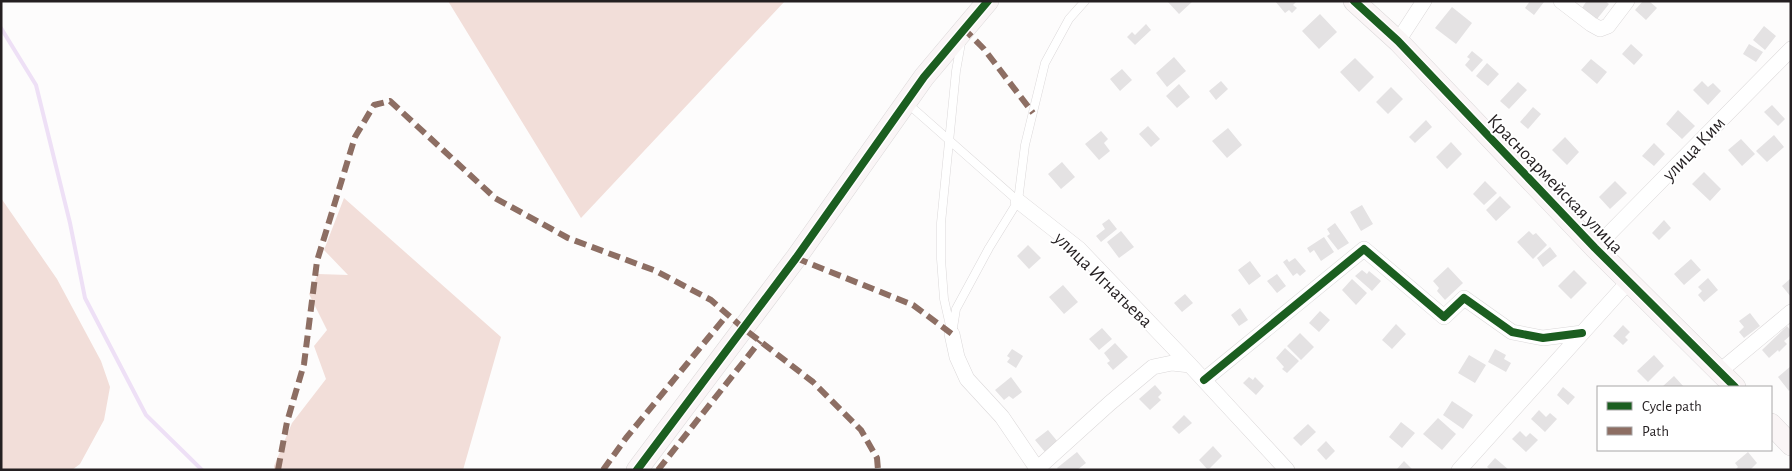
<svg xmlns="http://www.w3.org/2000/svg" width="1792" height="471" font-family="'Alegreya Sans',sans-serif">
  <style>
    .green { fill: #f2ded9 }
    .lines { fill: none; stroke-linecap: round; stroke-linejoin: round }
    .stream { stroke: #eee0f6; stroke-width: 4 }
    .building { fill: #e4e2e3 }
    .lane-casing { stroke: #dbd8d9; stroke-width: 9 }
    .street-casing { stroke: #dbd8d9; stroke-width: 16 }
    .secondary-casing { stroke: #dbd8d9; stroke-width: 22 }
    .lane { stroke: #fff; stroke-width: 8 }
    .street { stroke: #fff; stroke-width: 15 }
    .secondary { stroke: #faf5f6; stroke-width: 21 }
    .quiet { stroke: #8d6e63; stroke-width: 6; stroke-dasharray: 12 6; stroke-linecap: butt }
    .cycleway-casing { stroke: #fff; stroke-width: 11 }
    .cycleway { stroke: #1b5e20; stroke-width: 8 }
    .labels { text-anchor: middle; stroke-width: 4; stroke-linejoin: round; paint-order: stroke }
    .street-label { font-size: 19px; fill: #241f21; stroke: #fff }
  </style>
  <rect width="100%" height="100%" fill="#fdfcfc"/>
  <path class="green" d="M 448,1 L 785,1 L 581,218 Z
    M 1,198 L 57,279 L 101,361 L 110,387 L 104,420 L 80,464 L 72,470 L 1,470 Z
    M 344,198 L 501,337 L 463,470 L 274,470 L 274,466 L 292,423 L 326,379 L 314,346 L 327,330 L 309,294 L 318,274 L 348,275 L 324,250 Z"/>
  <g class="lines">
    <path class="stream" d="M 1,28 L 36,85 L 70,223 L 85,298 L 146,415 L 202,470"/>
  </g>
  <path class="building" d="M 1167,1 L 1193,1 L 1179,14 Z
    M 1275,1 L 1297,1 L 1293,5 L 1297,8 L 1292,13 L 1289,10 L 1285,13 Z
    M 1530,1 L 1544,2 L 1534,15 L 1525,8 Z
    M 1585,1 L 1605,1 L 1609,4 L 1597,19 L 1582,8 L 1586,2 Z
    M 1643,1 L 1649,1 L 1657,8 L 1646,20 L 1635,10 Z
    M 1452,7 L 1472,23 L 1456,44 L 1435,28 Z
    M 1320,14 L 1337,32 L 1319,49 L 1302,31 Z
    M 1146,24 L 1151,30 L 1135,45 L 1127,37 L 1132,32 L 1135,35 Z
    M 1764,26 L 1776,36 L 1765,50 L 1753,40 Z
    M 1631,44 L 1643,55 L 1634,65 L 1622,54 Z
    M 1749,44 L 1763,52 L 1756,62 L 1743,54 Z
    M 1472,51 L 1483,60 L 1472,72 L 1465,65 L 1470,59 L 1467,57 Z
    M 1174,57 L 1186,71 L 1167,87 L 1156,73 Z
    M 1355,58 L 1374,77 L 1359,92 L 1340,72 Z
    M 1591,59 L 1607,72 L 1597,84 L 1581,70 Z
    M 1487,63 L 1499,74 L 1488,86 L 1476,76 Z
    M 1122,69 L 1132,80 L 1120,91 L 1110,79 Z
    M 1221,81 L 1228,89 L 1216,100 L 1209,91 Z
    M 1702,81 L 1708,87 L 1713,83 L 1721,91 L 1708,105 L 1693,90 Z
    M 1518,82 L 1527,90 L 1509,109 L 1500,101 Z
    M 1179,84 L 1190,97 L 1177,108 L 1166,96 Z
    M 1391,87 L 1403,99 L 1388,114 L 1376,102 Z
    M 1772,105 L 1785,119 L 1778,126 L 1764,112 Z
    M 1533,107 L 1541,114 L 1528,129 L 1520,122 Z
    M 1678,110 L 1695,126 L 1682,139 L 1666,124 Z
    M 1426,120 L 1432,127 L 1415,143 L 1409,137 Z
    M 1148,126 L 1160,139 L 1151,147 L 1139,134 Z
    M 1228,128 L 1242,145 L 1227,158 L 1212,141 Z
    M 1101,131 L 1108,139 L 1104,143 L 1110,151 L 1099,160 L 1085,144 Z
    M 1774,135 L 1784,147 L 1767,162 L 1756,151 Z
    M 1565,137 L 1579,152 L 1567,165 L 1552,150 Z
    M 1741,139 L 1755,154 L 1742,166 L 1728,150 Z
    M 1451,142 L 1462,154 L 1447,169 L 1436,157 Z
    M 1654,143 L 1665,154 L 1654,166 L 1642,156 Z
    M 1062,162 L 1075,177 L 1061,189 L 1048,174 Z
    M 1704,172 L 1721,189 L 1710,201 L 1692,184 Z
    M 1485,181 L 1497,193 L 1484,205 L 1473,194 Z
    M 1615,181 L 1627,193 L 1610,209 L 1599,197 Z
    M 1500,196 L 1511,207 L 1496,221 L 1486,210 Z
    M 1362,205 L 1373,224 L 1361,231 L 1350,212 Z
    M 1109,219 L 1117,229 L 1101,242 L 1096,236 L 1105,229 L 1102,224 Z
    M 1664,220 L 1671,228 L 1659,240 L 1652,233 Z
    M 1335,223 L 1349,243 L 1338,250 L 1327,236 L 1330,234 L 1327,229 Z
    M 1121,231 L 1134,247 L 1119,258 L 1107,242 Z
    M 1529,231 L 1533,235 L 1536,233 L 1547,245 L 1533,259 L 1517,242 Z
    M 1324,237 L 1334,252 L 1321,261 L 1314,250 L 1310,253 L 1307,248 Z
    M 1028,245 L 1041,258 L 1029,269 L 1017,256 Z
    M 1550,247 L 1557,256 L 1543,267 L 1537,258 Z
    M 1295,258 L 1306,271 L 1300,276 L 1297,273 L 1293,276 L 1283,262 L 1287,259 L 1289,262 Z
    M 1691,259 L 1701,270 L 1684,285 L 1674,274 Z
    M 1250,261 L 1261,276 L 1249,285 L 1238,270 Z
    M 1448,267 L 1463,283 L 1445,300 L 1437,291 L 1439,288 L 1433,281 Z
    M 1362,270 L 1367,274 L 1369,271 L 1381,281 L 1372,291 L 1355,276 Z
    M 1574,270 L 1587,283 L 1571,299 L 1558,286 Z
    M 1277,274 L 1286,286 L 1277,293 L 1267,281 Z
    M 1708,278 L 1718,290 L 1704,302 L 1698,295 L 1702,291 L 1698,287 Z
    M 1791,278 L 1791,297 L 1782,286 Z
    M 1352,279 L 1367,293 L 1356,305 L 1342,290 Z
    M 1063,285 L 1078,302 L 1064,314 L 1049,297 Z
    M 1185,294 L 1193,303 L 1182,312 L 1174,303 Z
    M 1240,308 L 1248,320 L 1239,326 L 1231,315 Z
    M 1320,311 L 1330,320 L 1319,332 L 1309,323 Z
    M 1750,313 L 1760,326 L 1744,338 L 1739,332 L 1744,327 L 1739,321 Z
    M 1396,324 L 1406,334 L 1392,349 L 1382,340 Z
    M 1623,325 L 1630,332 L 1625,337 L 1628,340 L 1623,345 L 1613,336 Z
    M 1787,326 L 1791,331 L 1791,335 L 1784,341 L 1787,344 L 1779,352 L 1778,350 L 1769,358 L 1762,350 Z
    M 1102,328 L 1112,339 L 1099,350 L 1089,339 Z
    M 1300,333 L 1314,347 L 1301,360 L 1287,346 Z
    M 1115,343 L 1128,357 L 1113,370 L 1107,363 L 1110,361 L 1104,353 Z
    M 1285,348 L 1299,361 L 1287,373 L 1282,369 L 1284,367 L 1276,358 Z
    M 1012,349 L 1023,356 L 1016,368 L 1007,362 L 1010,358 L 1007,356 Z
    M 1495,349 L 1506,355 L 1504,359 L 1511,363 L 1506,372 L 1488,362 Z
    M 1469,355 L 1486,365 L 1475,383 L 1458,373 Z
    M 1654,355 L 1664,366 L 1648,382 L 1637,371 Z
    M 1791,366 L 1791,389 L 1789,391 L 1778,377 Z
    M 1674,376 L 1684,387 L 1662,387 Z
    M 1011,377 L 1022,392 L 1013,399 L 1009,396 L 1004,400 L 995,390 Z
    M 1249,377 L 1253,380 L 1255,377 L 1264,386 L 1256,395 L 1243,383 Z
    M 1155,385 L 1162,393 L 1158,397 L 1161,400 L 1150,410 L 1139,399 Z
    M 1563,387 L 1575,397 L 1568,405 L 1557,395 Z
    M 1452,401 L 1473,415 L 1463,429 L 1443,415 Z
    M 1539,410 L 1546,417 L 1550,413 L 1557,419 L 1545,432 L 1531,419 Z
    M 1184,415 L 1192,423 L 1179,434 L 1172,427 Z
    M 1438,418 L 1456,434 L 1442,450 L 1423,434 Z
    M 1401,422 L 1415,433 L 1402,448 L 1389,437 Z
    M 1308,424 L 1316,432 L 1301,446 L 1293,438 Z
    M 1048,430 L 1058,442 L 1045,452 L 1035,440 Z
    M 1520,431 L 1526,437 L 1530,433 L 1538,440 L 1526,452 L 1512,439 Z
    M 1326,441 L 1335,451 L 1326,460 L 1317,450 Z
    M 1213,446 L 1222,456 L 1208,470 L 1199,460 Z
    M 1077,452 L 1086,463 L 1077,470 L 1058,470 L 1057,468 Z
    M 1748,452 L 1757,463 L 1750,470 L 1735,470 L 1738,467 L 1735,463 Z
    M 1495,458 L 1509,470 L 1491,470 L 1487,467 Z
    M 1404,461 L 1413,470 L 1396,470 Z"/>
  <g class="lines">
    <g class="lane-casing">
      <path id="lane" d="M 907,103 L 1018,201
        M 951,330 L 944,299 L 941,259 L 941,223 L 956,71 L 961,43
        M 952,334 L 956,309 L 989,248 L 1018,201 L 1025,145 L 1045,63 L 1069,19 L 1085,1"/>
    </g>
    <g class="street-casing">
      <path id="street" d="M 1561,1 L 1591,24 L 1600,29 L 1608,26 L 1627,1
        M 1398,41 L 1424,1
        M 1018,201 L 1079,249 L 1190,365 L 1287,470
        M 1595,248 L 1791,49
        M 952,334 L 957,357 L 967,379 L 1002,417 L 1038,470
        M 1720,371 L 1791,312
        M 1204,380 L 1364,249 L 1444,317 L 1464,298 L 1512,332 L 1543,338 L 1582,333
        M 1037,469 L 1110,403 L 1153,367 L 1172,363 L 1190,365
        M 1459,470 L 1629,281"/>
    </g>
    <g class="secondary-casing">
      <path id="secondary" d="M 1354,1 L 1398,41 L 1595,248 L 1735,387
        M 1771,424 L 1791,445
        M 637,470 L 796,258 L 924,77 L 988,1"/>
    </g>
    <use href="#lane" class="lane"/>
    <use href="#street" class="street"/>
    <use href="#secondary" class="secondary"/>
    <path class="quiet" d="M 963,28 L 984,49 L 1033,113
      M 796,258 L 913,305 L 952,334
      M 278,470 L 287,422 L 304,364 L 317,261 L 355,137 L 374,105 L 390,101 L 495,198 L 568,238 L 656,271 L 711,300 L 743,328 L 813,382 L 861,430 L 877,458 L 878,470
      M 603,470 L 626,438 L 727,315
      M 658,470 L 760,341"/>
    <g class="cycleway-casing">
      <path id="cycleway" d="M 1354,1 L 1398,41 L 1595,248 L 1735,387
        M 1204,380 L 1364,249 L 1444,317 L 1464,298 L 1512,332 L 1543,338 L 1582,333
        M 637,470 L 796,258 L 924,77 L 988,1"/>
    </g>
    <use href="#cycleway" class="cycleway"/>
  </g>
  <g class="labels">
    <g class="street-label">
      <text transform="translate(1693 148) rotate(-46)" y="7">улица Ким</text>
      <text transform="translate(1556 183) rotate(46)" y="7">Красноармейская улица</text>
      <text transform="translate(1104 279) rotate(44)" y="7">улица Игнатьева</text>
    </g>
  </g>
  <rect width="1792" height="471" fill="none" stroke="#241f21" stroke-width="5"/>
  <rect x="1597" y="386" width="175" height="65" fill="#ffffff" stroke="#a7a5a6"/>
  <rect x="1607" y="402" width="25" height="8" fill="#1b5e20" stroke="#a7a5a6"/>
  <text x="1642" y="411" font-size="15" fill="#241f21">Cycle path</text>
  <rect x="1607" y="427" width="25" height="8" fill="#8d6e63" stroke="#a7a5a6"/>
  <text x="1642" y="436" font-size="15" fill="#241f21">Path</text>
</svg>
